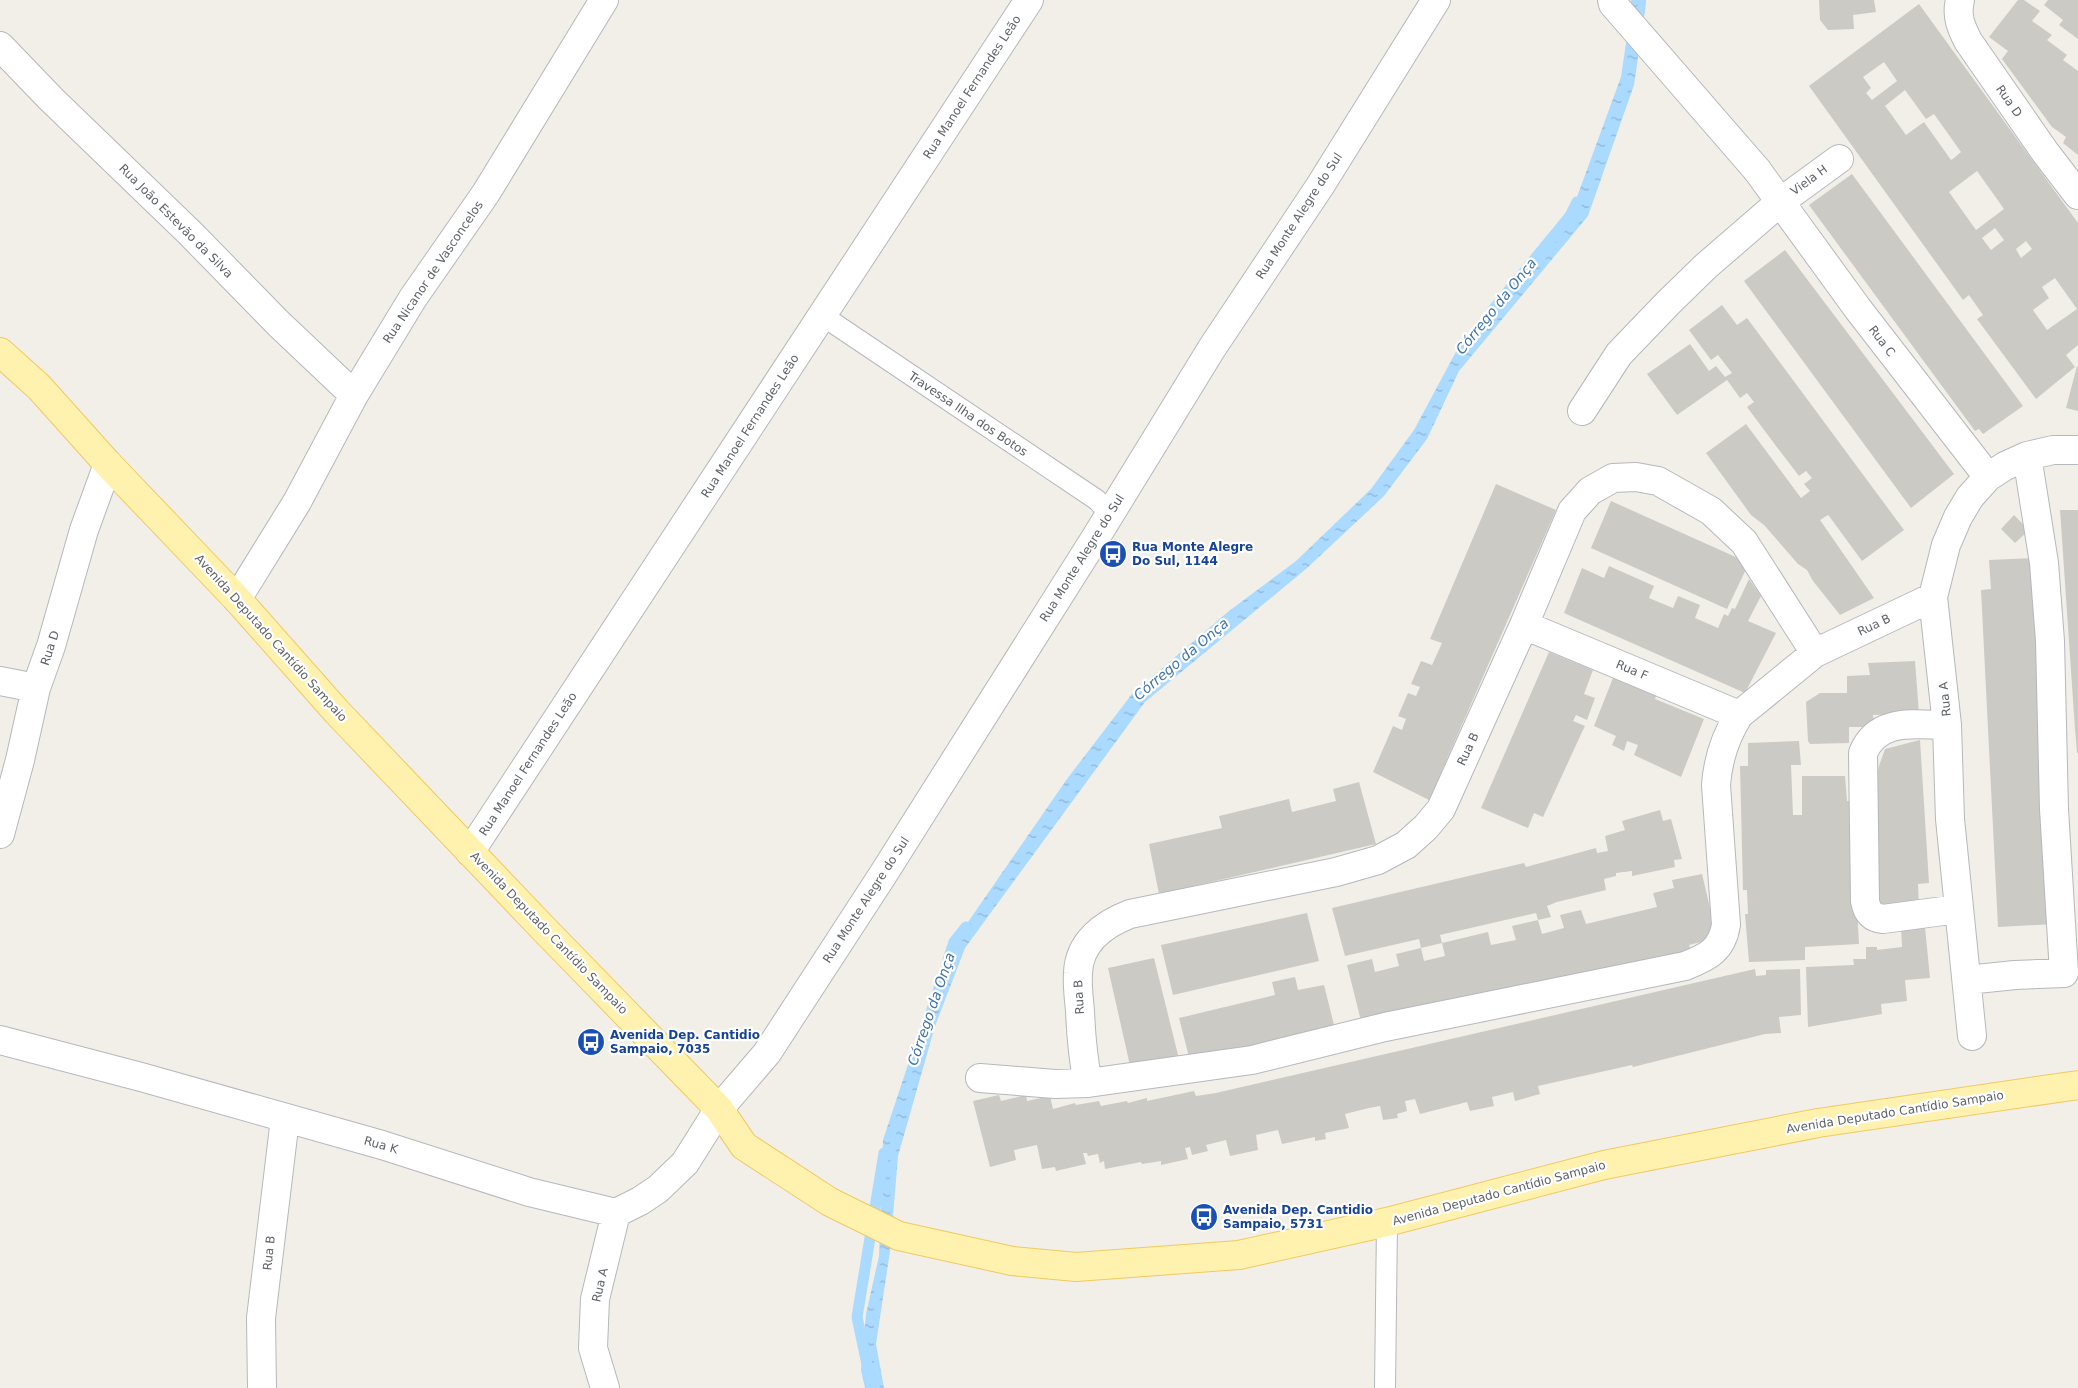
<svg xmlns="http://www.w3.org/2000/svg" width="2078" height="1388" font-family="'DejaVu Sans',sans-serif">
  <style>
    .water { fill: url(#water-ripples) }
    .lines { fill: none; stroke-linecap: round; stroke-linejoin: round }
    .stream { stroke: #aadaff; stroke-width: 11 }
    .building { fill: #cccac5; fill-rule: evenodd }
    .service-casing { stroke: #b5b8bc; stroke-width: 22 }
    .pedestrian-casing { stroke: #b5b8bc; stroke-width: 30 }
    .minor-casing { stroke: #b5b8bc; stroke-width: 30 }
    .tertiary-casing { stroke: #b5b8bc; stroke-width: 30 }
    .primary-casing { stroke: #f2c960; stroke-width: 30 }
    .service { stroke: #fff; stroke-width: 20 }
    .pedestrian { stroke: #fff; stroke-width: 28 }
    .minor { stroke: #fff; stroke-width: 28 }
    .tertiary { stroke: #fff; stroke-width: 28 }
    .primary { stroke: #fff2af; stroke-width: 28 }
    .labels { text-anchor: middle; stroke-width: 4.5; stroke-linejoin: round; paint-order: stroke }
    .street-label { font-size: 12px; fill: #5f6368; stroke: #fff }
    .transit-label { font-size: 12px; font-weight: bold; fill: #164399; stroke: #fff; text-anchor: start }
    .water-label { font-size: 14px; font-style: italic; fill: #4174aa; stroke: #fff }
  </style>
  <defs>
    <pattern id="water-ripples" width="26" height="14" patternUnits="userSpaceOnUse" patternTransform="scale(1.25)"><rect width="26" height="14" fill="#aadaff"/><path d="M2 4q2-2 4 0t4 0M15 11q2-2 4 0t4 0" fill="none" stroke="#8eb4d2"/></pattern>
  </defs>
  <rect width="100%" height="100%" fill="#f1efe8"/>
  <path class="water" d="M 1631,0 L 1646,0 L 1646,3 L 1634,85 L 1588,216 L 1459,371 L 1427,439 L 1384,496 L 1306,569 L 1145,702 L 965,948 L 935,1026 L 898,1156 L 890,1251 L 876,1344 L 884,1388 L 865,1388 L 861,1370 L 866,1314 L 879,1256 L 883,1140 L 938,974 L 957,938 L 1067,779 L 1132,694 L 1229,611 L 1296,561 L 1371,489 L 1414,430 L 1458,348 L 1502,301 L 1570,216 L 1621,77 L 1630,16 Z"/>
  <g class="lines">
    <path class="stream" d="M 1492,311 L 1570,216 L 1577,202
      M 948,960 L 954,942 L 966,927
      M 872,1388 L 857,1317 L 884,1153"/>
  </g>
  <path class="building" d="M 1819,0 L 1874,0 L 1876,12 L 1853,15 L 1854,29 L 1828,30 L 1820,20 Z
    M 2018,0 L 2024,0 L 2040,11 L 2032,21 L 2052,35 L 2047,40 L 2067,55 L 2063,60 L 2078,71 L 2078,155 L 2063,143 L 2066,137 L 2052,127 L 2002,59 L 2008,51 L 1989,37 Z
    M 2048,0 L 2078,0 L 2078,39 L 2059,25 L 2063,20 L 2044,5 Z
    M 1919,4 L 2078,223 L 2078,345 L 2066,355 L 2075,367 L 2036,399 L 1977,319 L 1983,315 L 1969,295 L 1963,300 L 1809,86 ZM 1884,62 L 1897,81 L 1872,100 L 1866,93 L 1871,88 L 1863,77 ZM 1905,90 L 1926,119 L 1934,114 L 1961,152 L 1954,158 L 1951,160 L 1924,122 L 1906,135 L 1891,114 L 1885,106 ZM 1977,171 L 2004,209 L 1976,230 L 1949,192 ZM 1995,228 L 2004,240 L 1991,250 L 1982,238 ZM 2026,241 L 2032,249 L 2021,258 L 2016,249 ZM 2055,278 L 2077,309 L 2047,330 L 2033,310 L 2049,298 L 2042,287 Z
    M 1852,174 L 2023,406 L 1983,434 L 1979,429 L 1975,431 L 1809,205 Z
    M 1785,250 L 1954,474 L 1911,508 L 1744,281 Z
    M 1722,305 L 1737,325 L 1747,318 L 1904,530 L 1862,561 L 1829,516 L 1828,515 L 1820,520 L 1874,598 L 1840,615 L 1813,581 L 1807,570 L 1798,564 L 1764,525 L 1751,515 L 1706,453 L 1746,424 L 1801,498 L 1810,491 L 1804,484 L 1812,478 L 1806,471 L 1799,476 L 1776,446 L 1747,407 L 1754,402 L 1747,393 L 1740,398 L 1727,380 L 1677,415 L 1647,374 L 1690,344 L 1709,371 L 1716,366 L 1725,377 L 1732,373 L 1718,355 L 1711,360 L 1689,330 Z
    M 2077,366 L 2078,367 L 2078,411 L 2066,408 Z
    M 1496,484 L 1556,510 L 1429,800 L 1373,772 L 1393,726 L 1402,730 L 1406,719 L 1398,716 L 1408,693 L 1416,696 L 1420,687 L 1411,684 L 1421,661 L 1432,665 L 1442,643 L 1430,639 Z
    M 1611,501 L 1749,563 L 1727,609 L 1591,548 Z
    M 2060,510 L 2078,510 L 2078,753 L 2077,753 L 2075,729 Z
    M 2014,515 L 2029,530 L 2015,543 L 2001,529 Z
    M 2033,558 L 2054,924 L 1998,927 L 1981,590 L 1991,589 L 1989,560 Z
    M 1609,566 L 1654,586 L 1649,598 L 1673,608 L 1678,596 L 1700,605 L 1695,618 L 1718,628 L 1724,614 L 1728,616 L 1732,608 L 1735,609 L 1749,579 L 1761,596 L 1748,621 L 1776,633 L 1745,693 L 1564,613 L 1582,568 L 1604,578 Z
    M 1549,652 L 1593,670 L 1584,694 L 1595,698 L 1587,720 L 1576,715 L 1573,721 L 1585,726 L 1582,732 L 1543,817 L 1534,813 L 1528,828 L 1481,808 Z
    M 1915,661 L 1919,714 L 1873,715 L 1874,727 L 1849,727 L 1849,743 L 1810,744 L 1808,741 L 1806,702 L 1820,693 L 1847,693 L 1847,676 L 1870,675 L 1868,663 Z
    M 1613,678 L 1656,696 L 1655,699 L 1704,719 L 1681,777 L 1634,755 L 1638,745 L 1627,741 L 1624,751 L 1612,745 L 1616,736 L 1594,726 Z
    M 1920,740 L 1929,883 L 1918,884 L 1919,908 L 1880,910 L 1874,790 L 1879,766 L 1885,749 Z
    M 1799,741 L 1801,765 L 1791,765 L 1793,815 L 1802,815 L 1802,776 L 1845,776 L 1847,801 L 1851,801 L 1859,944 L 1805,947 L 1805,960 L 1749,962 L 1745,914 L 1748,914 L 1747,890 L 1743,890 L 1740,766 L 1748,766 L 1748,743 Z
    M 1359,782 L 1376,844 L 1159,894 L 1149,844 L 1222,828 L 1219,816 L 1289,799 L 1292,812 L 1336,801 L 1333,789 Z
    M 1660,810 L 1663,821 L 1671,819 L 1682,859 L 1674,860 L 1675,867 L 1632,876 L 1632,871 L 1616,873 L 1616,876 L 1604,879 L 1606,890 L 1557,902 L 1547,906 L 1551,917 L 1538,920 L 1536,913 L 1440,935 L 1442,943 L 1421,948 L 1419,939 L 1345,956 L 1332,908 L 1524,863 L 1526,867 L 1596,848 L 1597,853 L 1608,851 L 1605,836 L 1625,830 L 1622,821 Z
    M 1702,874 L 1717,938 L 1689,945 L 1691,950 L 1362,1025 L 1347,965 L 1372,959 L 1375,972 L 1399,966 L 1396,954 L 1421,948 L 1424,961 L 1445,956 L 1442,943 L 1488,932 L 1491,945 L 1516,940 L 1512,926 L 1538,920 L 1542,934 L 1564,928 L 1560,915 L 1581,910 L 1586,924 L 1657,907 L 1653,893 L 1674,888 L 1672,880 Z
    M 1307,913 L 1319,961 L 1173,995 L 1161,945 Z
    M 1925,927 L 1930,978 L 1905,980 L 1907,1001 L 1881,1004 L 1882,1014 L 1808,1027 L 1806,967 L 1854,965 L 1853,959 L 1866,959 L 1866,947 L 1877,947 L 1877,950 L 1902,947 L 1901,928 Z
    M 1154,958 L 1179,1059 L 1131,1070 L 1108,968 Z
    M 1755,969 L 1756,976 L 1766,975 L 1766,970 L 1800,969 L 1801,1015 L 1779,1017 L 1781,1033 L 1765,1034 L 1633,1067 L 1632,1065 L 1538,1086 L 1540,1094 L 1515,1101 L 1513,1092 L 1492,1097 L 1494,1106 L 1470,1111 L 1467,1102 L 1420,1114 L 1415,1099 L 1405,1101 L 1407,1111 L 1397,1114 L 1398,1118 L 1383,1120 L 1380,1106 L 1369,1108 L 1345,1114 L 1349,1128 L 1325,1133 L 1326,1139 L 1315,1141 L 1315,1137 L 1282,1144 L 1278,1130 L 1256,1135 L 1258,1150 L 1230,1156 L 1226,1140 L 1206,1145 L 1208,1151 L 1192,1155 L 1190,1147 L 1185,1148 L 1188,1159 L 1161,1165 L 1161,1161 L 1142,1164 L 1141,1162 L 1105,1169 L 1104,1161 L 1100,1163 L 1098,1154 L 1088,1156 L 1087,1153 L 1083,1153 L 1086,1164 L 1056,1171 L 1055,1167 L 1042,1169 L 1037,1145 L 1014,1150 L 1016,1160 L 990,1167 L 973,1101 L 999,1095 L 1001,1101 L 1026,1095 L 1027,1101 L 1050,1096 L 1053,1109 L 1075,1103 L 1076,1105 L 1099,1101 L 1101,1106 L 1127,1101 L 1128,1103 L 1147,1098 L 1147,1101 L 1194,1091 L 1196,1096 L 1216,1093 Z
    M 1295,977 L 1298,990 L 1324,985 L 1336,1033 L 1189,1057 L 1179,1018 L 1275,995 L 1272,982 Z"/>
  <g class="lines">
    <g class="service-casing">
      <path id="service" d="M 823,316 L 1097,500 L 1110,514
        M 1385,1388 L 1387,1222"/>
    </g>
    <g class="pedestrian-casing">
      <path id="pedestrian" d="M 1612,0 L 1613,4 L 1757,170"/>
    </g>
    <g class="minor-casing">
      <path id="minor" d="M 1960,0 C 1956,16 1961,27 1968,41 L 2045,152 L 2078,195
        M 0,46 L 51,99 L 191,234 L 279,324 L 354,395
        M 1757,170 L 1858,309 L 1988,477
        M 1582,411 L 1619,354 L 1668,303 L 1706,266 L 1780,202 L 1839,159
        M 237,599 L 297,502 L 354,395 L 413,298 L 486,193 L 604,0
        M 1524,625 L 1739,715
        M 0,681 L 36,688
        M 1947,725 C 1915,725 1878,717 1863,753 L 1865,901 C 1867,912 1872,918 1883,919 L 1958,909
        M 0,834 L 20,760 L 36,688 L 51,646 L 84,530 L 108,464
        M 470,852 L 1029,0
        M 1967,980 L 2015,975 L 2064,973 L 2054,809 L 2050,641 L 2044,563 L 2027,456
        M 1972,1036 L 1950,819 L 1947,725 L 1933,597 L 1946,545 L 1958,517 L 1970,497 L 1988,477 L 2005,466 L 2027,456 L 2053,450 L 2078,450
        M 0,1040 L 141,1077 L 382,1145 L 529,1192 L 616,1213 L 640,1201 L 658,1189 L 685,1163 L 719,1109
        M 980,1078 L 1055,1084 L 1088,1083 L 1252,1060 L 1385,1027 L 1685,966 C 1708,957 1722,950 1726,925 L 1716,785 C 1718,758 1725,737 1739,715 L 1815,653 L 1933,597
        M 1088,1083 C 1083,1059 1081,1036 1080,1011 C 1079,999 1077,986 1078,973 C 1079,942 1104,924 1130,914 L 1336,872 L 1378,860 L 1406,845 L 1426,827 L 1441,809 L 1524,625 L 1572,511 L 1590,491 L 1613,478 L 1636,477 L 1658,481 L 1711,511 L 1744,542 L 1815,653
        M 262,1388 L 261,1318 L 285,1119
        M 605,1388 L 593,1348 L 595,1299 L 616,1213"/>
    </g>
    <g class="tertiary-casing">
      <path id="tertiary" d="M 719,1109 L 767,1053 L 884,873 L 1096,537 L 1212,348 L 1320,186 L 1436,0"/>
    </g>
    <g class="primary-casing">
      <path id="primary" d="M 0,352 L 39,387 L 108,464 L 237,599 L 337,712 L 539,924 L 719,1109 L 744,1146 L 830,1202 L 899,1236 L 1012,1261 L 1076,1267 L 1239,1255 L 1387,1222 L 1604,1165 L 1818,1123 L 2078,1085"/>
    </g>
    <use href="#service" class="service"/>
    <use href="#pedestrian" class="pedestrian"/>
    <use href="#minor" class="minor"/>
    <use href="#tertiary" class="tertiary"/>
    <use href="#primary" class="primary"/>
  </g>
  <defs>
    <g id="bus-disc" transform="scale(1.4375)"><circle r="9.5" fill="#1a4fb4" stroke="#fff"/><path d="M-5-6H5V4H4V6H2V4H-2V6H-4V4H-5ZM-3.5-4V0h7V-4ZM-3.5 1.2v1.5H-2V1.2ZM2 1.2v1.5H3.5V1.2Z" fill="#fff"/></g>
  </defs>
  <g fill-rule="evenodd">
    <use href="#bus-disc" x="1113" y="554"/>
    <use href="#bus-disc" x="591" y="1042"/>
    <use href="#bus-disc" x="1204" y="1217"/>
  </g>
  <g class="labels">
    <g class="street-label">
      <text transform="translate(972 87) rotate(-57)" y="4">Rua Manoel Fernandes Leão</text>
      <text transform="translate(2009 101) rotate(55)" y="4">Rua D</text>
      <text transform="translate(1809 180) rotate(-36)" y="4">Viela H</text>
      <text transform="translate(1299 216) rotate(-57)" y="4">Rua Monte Alegre do Sul</text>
      <text transform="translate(176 221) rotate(45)" y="4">Rua João Estevão da Silva</text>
      <text transform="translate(433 272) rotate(-56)" y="4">Rua Nicanor de Vasconcelos</text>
      <text transform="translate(1882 341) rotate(53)" y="4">Rua C</text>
      <text transform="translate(968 414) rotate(34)" y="4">Travessa Ilha dos Botos</text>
      <text transform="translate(750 426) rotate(-57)" y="4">Rua Manoel Fernandes Leão</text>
      <text transform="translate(1082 558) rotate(-58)" y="4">Rua Monte Alegre do Sul</text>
      <text transform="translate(1874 625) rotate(-25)" y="4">Rua B</text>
      <text transform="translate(271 638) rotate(48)" y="4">Avenida Deputado Cantídio Sampaio</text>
      <text transform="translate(50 648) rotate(-72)" y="4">Rua D</text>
      <text transform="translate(1632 670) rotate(23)" y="4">Rua F</text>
      <text transform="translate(1945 699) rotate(-96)" y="4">Rua A</text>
      <text transform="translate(1468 749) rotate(-65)" y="4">Rua B</text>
      <text transform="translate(528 764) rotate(-57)" y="4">Rua Manoel Fernandes Leão</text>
      <text transform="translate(866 900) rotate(-57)" y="4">Rua Monte Alegre do Sul</text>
      <text transform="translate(549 933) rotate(46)" y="4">Avenida Deputado Cantídio Sampaio</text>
      <text transform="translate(1079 997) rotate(-93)" y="4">Rua B</text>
      <text transform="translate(1895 1112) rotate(-9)" y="4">Avenida Deputado Cantídio Sampaio</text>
      <text transform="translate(381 1145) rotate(16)" y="4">Rua K</text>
      <text transform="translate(1499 1193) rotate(-15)" y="4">Avenida Deputado Cantídio Sampaio</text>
      <text transform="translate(269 1253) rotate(-84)" y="4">Rua B</text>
      <text transform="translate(600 1285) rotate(-77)" y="4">Rua A</text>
    </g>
    <g class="transit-label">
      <text x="1132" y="551">Rua Monte Alegre<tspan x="1132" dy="14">Do Sul, 1144</tspan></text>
      <text x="610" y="1039">Avenida Dep. Cantidio<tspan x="610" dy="14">Sampaio, 7035</tspan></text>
      <text x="1223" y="1214">Avenida Dep. Cantidio<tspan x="1223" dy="14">Sampaio, 5731</tspan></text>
    </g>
    <g class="water-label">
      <text transform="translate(1496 306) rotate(-51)" y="5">Córrego da Onça</text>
      <text transform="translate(1181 659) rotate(-40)" y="5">Córrego da Onça</text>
      <text transform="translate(931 1009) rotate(-71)" y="5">Córrego da Onça</text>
    </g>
  </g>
</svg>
